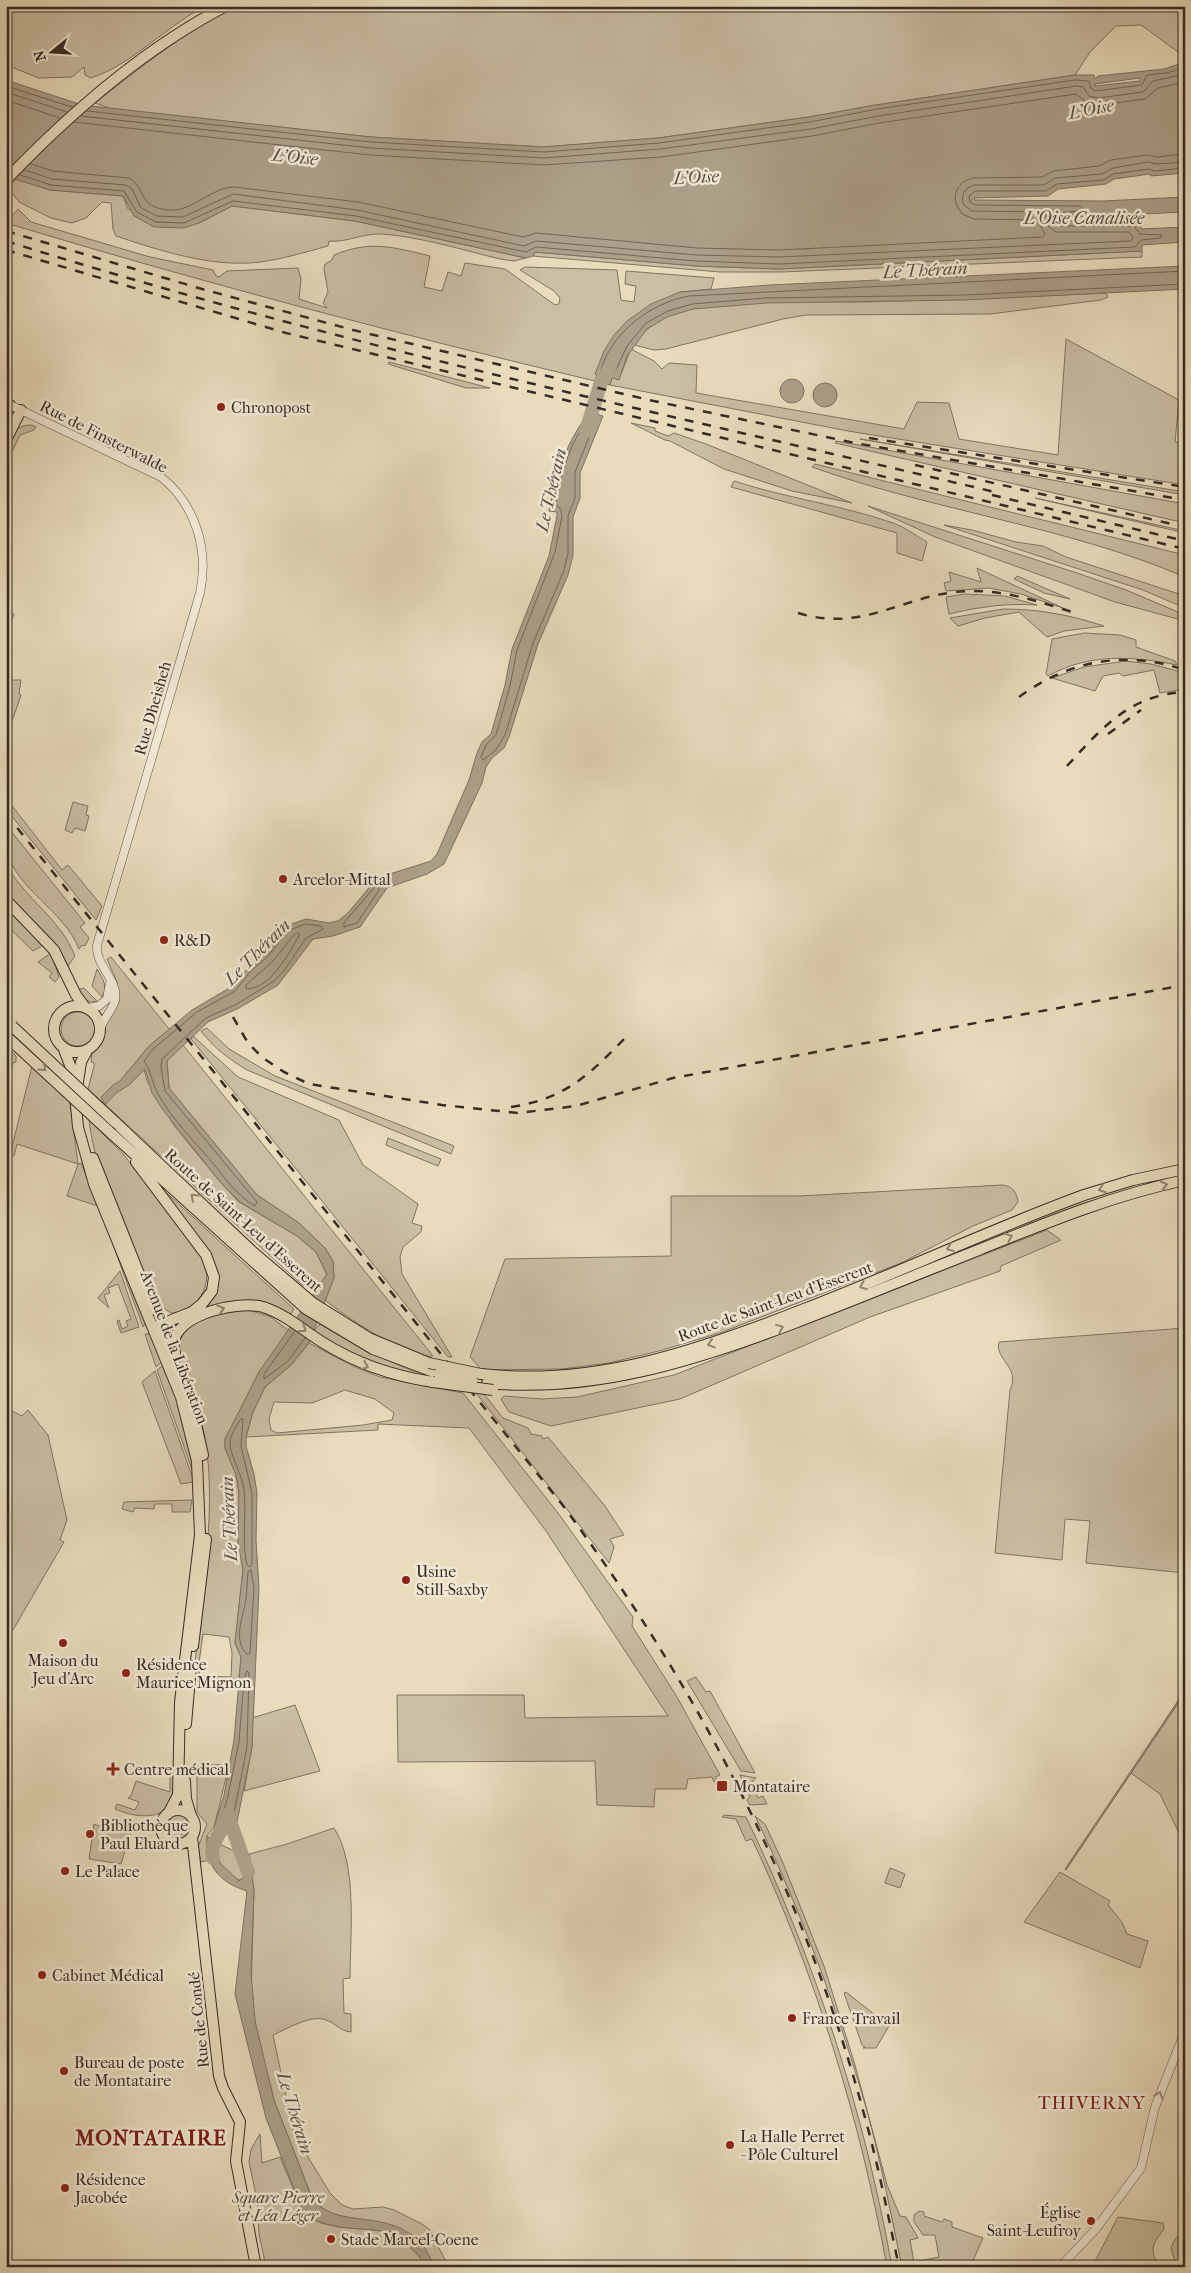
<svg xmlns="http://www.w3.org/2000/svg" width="1191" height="2273" font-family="'IM FELL French Canon',serif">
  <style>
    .green { fill: #cabea3; stroke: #807463; fill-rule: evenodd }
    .water { fill: #aca089; stroke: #7d7160; fill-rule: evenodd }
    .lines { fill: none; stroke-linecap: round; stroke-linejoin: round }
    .shore { stroke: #726656; stroke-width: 1 }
    .river { stroke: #aca089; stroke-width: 14 }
    .minor-casing { stroke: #63574a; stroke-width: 9 }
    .major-casing { stroke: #372b23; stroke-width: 12 }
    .minor { stroke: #f0e8d4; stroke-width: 8 }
    .major { stroke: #e8dcbd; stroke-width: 10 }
    .rail { stroke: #372b23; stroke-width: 2.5; stroke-dasharray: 9 9; stroke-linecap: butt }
    .major-bridge-casing { stroke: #372b23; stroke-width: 12; stroke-linecap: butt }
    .major-bridge { stroke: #e8dcbd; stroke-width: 10 }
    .oneway { stroke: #908470 }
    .oneway2 { stroke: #948a7c }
    .poi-dot { fill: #8f2418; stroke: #f0e8d4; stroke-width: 2 }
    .labels { text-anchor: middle; stroke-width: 5; stroke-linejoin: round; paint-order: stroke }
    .poi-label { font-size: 16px; fill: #372b23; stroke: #f0e8d4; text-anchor: start }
    .street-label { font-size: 16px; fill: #372b23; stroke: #f0e8d4 }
    .park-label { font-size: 16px; font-style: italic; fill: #54483d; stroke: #f0e8d4 }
    .water-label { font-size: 18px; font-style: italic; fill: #5a4e42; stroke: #f0e8d4 }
    .quarter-label { font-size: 19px; letter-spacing: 1px; fill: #7a1f14; stroke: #f0e8d4 }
    .district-label { font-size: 21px; font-weight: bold; letter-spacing: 1px; fill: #7a1f14; stroke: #f0e8d4 }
  </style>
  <rect width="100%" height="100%" fill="#e8dcbd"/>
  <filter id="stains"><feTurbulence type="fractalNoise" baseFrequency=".004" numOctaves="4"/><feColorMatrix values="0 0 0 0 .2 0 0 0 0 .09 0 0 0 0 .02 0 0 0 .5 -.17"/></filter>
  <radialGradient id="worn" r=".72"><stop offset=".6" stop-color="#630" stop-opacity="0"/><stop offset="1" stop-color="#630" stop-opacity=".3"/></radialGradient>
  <path class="green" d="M 6,6 L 205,6 C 165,27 133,64 91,78 L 85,75 L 84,67 L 72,77 L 39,78 L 6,65 Z
    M 236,6 L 1185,6 L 1185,57 L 1141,25 L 1116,26 L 1090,52 L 1075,75 L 876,105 L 809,117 L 658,138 L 543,147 L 371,137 L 112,109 L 95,103 C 140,68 184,32 236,6 Z
    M 16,179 L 50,190 L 123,196 L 128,209 L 199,223 L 232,206 L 355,221 L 526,258 L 514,261 L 500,259 C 462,250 422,237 382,234 C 364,233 345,243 329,241 L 328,246 C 306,252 283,259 260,262 C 213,268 161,251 116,236 L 113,229 L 111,203 L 102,202 L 86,218 L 72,223 L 51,218 L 19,202 L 8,188 Z
    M 18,209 L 31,222 L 150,257 L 213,270 L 216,276 L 219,277 L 227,271 L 298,268 L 301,279 L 299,299 L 327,308 L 323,303 L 328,292 L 324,269 L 325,264 L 332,260 L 334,255 C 370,240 393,247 430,256 L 424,287 L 442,291 L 448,272 L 461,276 L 465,263 L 505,269 L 555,305 L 559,304 L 560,298 L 554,291 L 520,270 L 525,267 L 617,270 L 621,300 L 634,302 L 636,286 L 625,284 L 626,271 L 714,278 L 711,289 L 680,292 L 641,335 C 655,321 672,313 691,309 C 744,299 808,302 862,302 C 943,300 1024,297 1106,293 L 1108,297 L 1101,300 L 990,314 L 806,315 L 783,319 L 666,349 L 654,350 L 634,345 L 595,374 L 597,375 L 595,381 C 397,334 201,282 6,223 L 6,215 L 12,216 Z
    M 1142,251 L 1142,257 L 781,272 L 720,272 L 533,256 L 534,252 L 696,266 L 779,269 Z
    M 1066,339 L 1179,400 L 1175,442 L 1185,444 L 1185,485 L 848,431 L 610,385 L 612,378 L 619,379 L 631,349 L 654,361 L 662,369 L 669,363 L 697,365 L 696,393 L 904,429 L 917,402 L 949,403 L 959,439 L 1058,455 Z
    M 389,362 L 490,388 L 466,388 L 388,364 Z
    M 631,423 L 655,428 L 655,431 L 668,436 L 674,433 L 706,444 L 852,503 L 792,491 L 724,469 L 670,441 L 665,440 Z
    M 31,425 L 36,427 L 34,430 L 20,435 L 6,464 C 6,454 10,435 19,428 C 22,426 27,425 31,425 Z
    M 860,439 L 1185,492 L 1185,495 Z
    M 836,441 L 1185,504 L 1185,523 L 835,443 Z
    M 815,464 L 1185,555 L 1185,577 C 1066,526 934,511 812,467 Z
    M 734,481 C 786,498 841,505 893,523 C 905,527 916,536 927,542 L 922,561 L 897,553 L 897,533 L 731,487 Z
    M 1035,498 L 1185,531 L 1185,533 Z
    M 868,506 L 1074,572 L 1126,590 L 1185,615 L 1185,621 L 1115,602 L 935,537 Z
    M 944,525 L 972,530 L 1016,542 L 1043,546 L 1066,557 L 1185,596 L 1185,608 L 1143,590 Z
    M 977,568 L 1063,608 L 1021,594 L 989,588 L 946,591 L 944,583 L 951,581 L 949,572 L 981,582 Z
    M 1017,576 L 1070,599 L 1044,593 L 1014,579 Z
    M 964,594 L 1005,596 L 1037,605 C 1007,603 978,607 949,614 L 946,597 Z
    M 1003,609 C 1039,609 1070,615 1104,626 L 1064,631 L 1047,637 L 1019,612 L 985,618 L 958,626 L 950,618 Z
    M 6,612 L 14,614 L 6,639 Z
    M 1084,633 L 1120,635 L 1136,640 L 1136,647 L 1175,661 L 1177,665 C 1133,656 1089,653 1048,676 L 1046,674 L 1052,639 Z
    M 1126,661 L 1151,664 L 1185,673 L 1185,689 L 1160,693 L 1154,670 L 1123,676 L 1119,673 L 1103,676 L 1095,691 L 1052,678 L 1084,667 Z
    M 6,680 L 21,680 L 19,694 L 21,695 L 9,730 L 6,733 Z
    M 6,798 L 62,870 L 68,865 L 102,906 L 96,920 L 6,809 Z
    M 73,802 L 88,806 L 86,815 L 89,816 L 85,831 L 75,828 L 72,833 L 65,830 Z
    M 6,825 L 85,923 L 80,927 L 89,938 L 85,946 L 82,945 L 79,949 C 64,910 16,890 6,849 C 5,842 6,833 6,825 Z
    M 6,864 C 25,899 60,918 75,956 L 68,966 C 54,936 27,918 6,893 Z
    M 6,906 L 43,945 L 42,946 L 33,951 L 6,925 Z
    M 51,953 L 59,977 L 55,982 L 49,977 L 52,973 L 38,962 Z
    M 111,957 L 170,1030 L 149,1046 L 121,1080 L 144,1069 L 147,1081 L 175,1127 L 221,1183 L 239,1202 L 297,1236 L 316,1252 L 327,1275 L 317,1292 L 301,1284 L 88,1089 L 94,1066 L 94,1063 L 91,1062 L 92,1053 L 103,1041 L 106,1024 L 119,1001 L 117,982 L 107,959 Z
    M 97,969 C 103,979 108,986 102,997 L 92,986 Z
    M 84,988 L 97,1001 C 87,1004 83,998 77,990 Z
    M61 1029a17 17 0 1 1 34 0a17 17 0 1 1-34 0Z
    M 207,1028 L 229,1049 L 275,1076 L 454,1146 L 451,1154 L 247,1070 C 229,1059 214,1048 201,1031 Z
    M 193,1036 L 238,1077 L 339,1120 L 363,1165 L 418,1204 L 412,1223 L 422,1226 L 421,1232 L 403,1247 L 400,1257 L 402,1274 L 452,1357 L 448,1357 L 191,1039 Z
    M 6,1045 L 16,1056 L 16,1062 L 13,1063 L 11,1070 L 6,1069 Z
    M 183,1045 L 433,1356 C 410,1360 344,1316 325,1300 L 334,1278 L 333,1261 L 325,1248 L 299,1223 L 257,1195 L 169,1088 L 167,1061 Z
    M 32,1066 L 70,1103 L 78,1164 L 81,1163 L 98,1206 L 67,1196 L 78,1164 L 17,1144 L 14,1156 L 10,1155 Z
    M 89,1120 L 124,1155 L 203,1260 C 214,1285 199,1311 171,1313 L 159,1305 C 133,1252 95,1178 89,1120 Z
    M 388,1138 L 441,1159 L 438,1166 L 386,1145 Z
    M 1002,1185 C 1012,1186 1017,1192 1018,1202 L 1012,1210 L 973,1226 L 901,1263 L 720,1333 L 659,1351 L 609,1363 L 562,1369 L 482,1370 L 470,1357 L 505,1259 L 671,1256 L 671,1196 L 799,1196 Z
    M 160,1187 L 294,1309 L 291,1314 C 251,1295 232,1299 192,1315 L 218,1275 L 210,1254 Z
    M 1047,1230 L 1061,1240 L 1001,1266 L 1000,1271 L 870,1317 L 680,1399 L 551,1426 L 509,1412 L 501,1399 L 504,1396 L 542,1399 L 577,1397 L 674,1375 Z
    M 108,1231 L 146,1323 L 143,1327 Z
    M 120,1271 L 139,1327 L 121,1333 L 117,1321 L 119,1320 L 122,1329 L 128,1326 L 126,1321 L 131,1319 L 118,1284 L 108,1288 L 110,1293 L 104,1295 L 109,1308 L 98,1298 Z
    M 249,1310 L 271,1317 L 289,1331 L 259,1372 L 225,1439 L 225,1448 L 236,1475 L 239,1492 L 239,1532 L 243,1569 L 235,1643 L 241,1657 L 239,1679 L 194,1678 C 199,1599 217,1522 206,1443 C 203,1426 198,1409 193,1392 C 188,1376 173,1355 178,1338 C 185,1318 231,1311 249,1310 ZM 203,1634 L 229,1637 L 232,1653 L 231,1677 L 201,1676 L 198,1670 Z
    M 320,1324 C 355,1345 390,1364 429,1376 L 429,1379 L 373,1366 L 312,1333 Z
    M 1185,1328 L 1185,1573 L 1086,1563 L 1090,1521 L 1065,1519 L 1062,1560 L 995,1553 L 1010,1390 C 1021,1367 994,1359 999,1342 Z
    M 145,1334 L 152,1334 L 162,1362 L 156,1367 Z
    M 309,1343 L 355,1367 L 380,1377 L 463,1393 L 558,1513 L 633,1617 L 632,1626 L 677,1697 L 720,1775 L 715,1777 L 717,1781 L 714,1782 L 712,1777 L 688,1779 L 686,1789 L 655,1789 L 654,1807 L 597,1805 L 595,1761 L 398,1762 L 397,1695 L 524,1695 L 525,1718 L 668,1716 L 546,1531 L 469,1428 L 378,1424 L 378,1430 L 246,1437 L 253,1412 L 265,1387 L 291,1365 ZM 345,1390 L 375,1399 L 394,1413 L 392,1420 L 363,1425 L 277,1433 L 271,1430 L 269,1419 L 274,1402 L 312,1403 Z
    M 165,1364 L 188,1425 L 196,1481 L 157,1370 Z
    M 155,1371 L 194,1482 L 181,1484 L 142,1382 Z
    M 476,1393 L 484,1394 L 503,1418 L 528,1428 L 531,1434 L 542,1436 L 543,1439 L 548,1437 L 605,1506 L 624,1535 L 610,1539 L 614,1547 L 609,1563 Z
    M 6,1408 L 22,1416 L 28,1410 L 48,1435 L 67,1520 L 60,1540 L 64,1542 L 6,1642 Z
    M 192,1500 L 190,1512 L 172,1512 L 172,1504 L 155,1504 L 154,1509 L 135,1508 L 133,1512 L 122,1509 L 124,1502 Z
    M 696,1677 L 706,1692 L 710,1691 L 755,1773 L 741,1771 L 687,1681 Z
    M 1185,1690 L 1185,1812 L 1181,1837 L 1160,1794 L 1131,1773 Z
    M 295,1705 L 320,1771 L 244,1791 L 252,1747 L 252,1718 Z
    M 197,1764 L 229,1765 L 214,1827 L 207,1836 L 209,1860 L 201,1862 L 198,1847 L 207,1824 L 197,1812 Z
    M 170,1770 L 174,1770 C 174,1779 175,1789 173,1797 C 165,1823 133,1817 115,1809 L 117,1804 L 135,1810 L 139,1802 L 128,1798 L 131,1796 L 136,1781 L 170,1792 Z
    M 740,1775 L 756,1778 L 751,1783 L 758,1798 L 763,1796 L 767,1804 L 750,1805 L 747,1800 L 750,1797 Z
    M 724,1815 L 746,1817 C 815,1960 864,2111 892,2267 L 887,2267 C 860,2119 816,1975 752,1839 L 746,1841 L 736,1819 L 722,1817 Z
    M166 1827a12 12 0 1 1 24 0a12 12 0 1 1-24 0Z
    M 755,1816 L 765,1824 L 783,1863 L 824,1966 L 855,2065 L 887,2185 L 900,2216 L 906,2217 L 918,2238 L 910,2240 L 914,2262 L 939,2257 L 935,2235 L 923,2235 L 914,2222 L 914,2215 L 919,2211 L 924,2212 L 924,2216 L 942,2222 L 944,2219 L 952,2222 L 952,2227 L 983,2238 L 973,2261 L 990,2267 L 902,2267 C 891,2215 881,2162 867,2111 C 838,2010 801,1911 755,1816 Z
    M 94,1824 L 109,1830 L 112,1824 L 131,1831 L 121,1864 L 89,1859 Z
    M 334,1828 C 358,1865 350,1935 350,1978 L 343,1979 L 344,2013 L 351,2014 L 351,2032 C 339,2031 336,2023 326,2020 C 311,2014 287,2029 273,2035 L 294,2134 L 330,2193 L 342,2205 L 353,2209 L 383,2207 L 394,2210 L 422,2224 L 429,2229 L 449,2267 L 435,2267 L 419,2239 L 347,2217 L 332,2214 L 316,2204 L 312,2198 L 274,2100 L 257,2034 L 251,1994 L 254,1891 L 249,1854 L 287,1844 Z
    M 219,1844 L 239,1853 L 245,1876 L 242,1880 C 231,1881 218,1862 215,1852 Z
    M 890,1868 L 905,1874 L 900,1888 L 885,1883 Z
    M 1060,1872 L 1110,1901 L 1108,1905 L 1122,1922 L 1127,1934 L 1148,1941 L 1140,1968 L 1024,1922 Z
    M 846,1992 L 889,2026 L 876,2048 L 863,2048 L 865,2047 L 862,2045 L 844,1993 Z
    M 260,2134 L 262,2163 L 280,2157 L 304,2214 L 321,2223 L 339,2227 L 394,2232 L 419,2256 L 425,2267 L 266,2267 L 259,2234 L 257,2200 L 249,2162 L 251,2149 Z
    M 1118,2217 L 1163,2223 L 1164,2229 C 1152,2245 1149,2248 1159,2267 L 1092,2267 Z
    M 1185,2231 L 1185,2267 L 1177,2267 L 1171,2248 L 1175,2239 Z"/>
  <path class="water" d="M 1185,62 L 1185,173 L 1151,176 L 1150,174 L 1114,179 L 1106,184 L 1058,189 L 1048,196 L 974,198 L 975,200 L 1103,201 L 1185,197 L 1185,212 L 1058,218 L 1059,221 L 1141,221 L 1141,229 L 1185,227 L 1185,242 L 1142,245 L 1142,251 L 779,269 L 696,266 L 535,252 L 533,256 L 526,258 L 355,221 L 232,206 L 199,223 L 184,228 L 154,227 L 134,216 L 123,196 L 50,190 L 6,176 L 6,80 L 82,105 L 371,137 L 543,147 L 658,138 L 809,117 L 876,105 L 1075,75 L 1094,75 L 1095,79 L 1098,76 L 1164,69 ZM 1140,78 L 1140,81 L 1095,86 L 1095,84 Z
    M 1185,266 L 1185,289 L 965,300 L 767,303 L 693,309 L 667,317 L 647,329 L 627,356 L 619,380 L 612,378 L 610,385 L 595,381 L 597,375 L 595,374 L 604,351 L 614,335 L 627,321 L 651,304 L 680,292 L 769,285 Z
    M780 391a12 12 0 1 1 24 0a12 12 0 1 1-24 0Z
    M813 395a12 12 0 1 1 24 0a12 12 0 1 1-24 0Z
    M 589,412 L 603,416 L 580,473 L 580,498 L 573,517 L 573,555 L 568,575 L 538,644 L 509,737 L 504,748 L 492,758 L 486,767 L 482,783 L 444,864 L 427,874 L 387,888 L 360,927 L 333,936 L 313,939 L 278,985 L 239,1008 L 208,1022 L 167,1061 L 169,1088 L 257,1195 L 299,1223 L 325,1248 L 333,1261 L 334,1278 L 309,1343 L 291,1365 L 265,1387 L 253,1412 L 246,1437 L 246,1446 L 254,1474 L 257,1493 L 256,1540 L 259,1588 L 252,1747 L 236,1827 L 244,1843 L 214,1827 L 224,1795 L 234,1740 L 241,1657 L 235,1643 L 243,1569 L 238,1544 L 239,1492 L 236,1475 L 225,1448 L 225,1439 L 259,1372 L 327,1274 L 316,1252 L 297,1236 L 240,1202 L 221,1183 L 163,1110 L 152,1093 L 145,1069 L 129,1085 L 116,1093 L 105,1105 L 101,1097 L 113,1085 L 120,1081 L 149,1046 L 192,1010 L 231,987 L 248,968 L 263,954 L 286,926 L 306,919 L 329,923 L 338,921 L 348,913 L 377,878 L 431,861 L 437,854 L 469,780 L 477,753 L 482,742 L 491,734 L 505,685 L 512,649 L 549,556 L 557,516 L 557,512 L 549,511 C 557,470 565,446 589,412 Z
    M 1185,1684 L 1179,1702 L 1066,1870 L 1065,1869 L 1178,1701 Z
    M 207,1836 L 219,1844 L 215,1852 L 219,1862 L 239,1881 L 245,1876 L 239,1853 L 249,1854 L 250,1858 L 254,1891 L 251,1971 L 255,2021 L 274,2100 L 312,2198 C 333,2227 376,2212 407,2232 C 411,2234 417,2237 419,2240 C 426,2248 430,2258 435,2267 L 425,2267 L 419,2256 L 394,2232 L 339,2227 L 322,2223 L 304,2214 L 266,2118 L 235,1994 L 247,1891 C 220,1883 204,1865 207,1836 Z"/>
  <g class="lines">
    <path class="shore" d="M 6,86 L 72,107
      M 6,92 L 67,112
      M 6,100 L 60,118
      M 87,111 L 371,142 L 544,152 L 659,143 L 810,122 L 877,109 L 1075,80 L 1089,81 L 1091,88 L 1095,91 L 1142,85 L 1147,75 L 1166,73 L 1185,68
      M 81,116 L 370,148 L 544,158 L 660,149 L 811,129 L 878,116 L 1076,86 L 1083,87 L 1089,96 L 1098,98 L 1143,92 L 1153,81 L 1185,74
      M 74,122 L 370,155 L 544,165 L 661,157 L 812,136 L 879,123 L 1076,94 L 1087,103 L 1099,105 L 1145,99 L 1158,88 L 1185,82
      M 31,164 L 53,171 L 129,178 C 142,184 140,200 153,206 C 187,222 205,188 234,187 L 358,202 L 523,237 L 536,233 L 697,248 L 779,250 L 1043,237 L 1045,234 L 1037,220 L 974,219 L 962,214 L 956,204 C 953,191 960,181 973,178 L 1042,177 L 1053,171 L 1099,166 L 1111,160 L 1147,155 L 1157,157 L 1185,154
      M 25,170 L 52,179 L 126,185 L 132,189 L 141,208 L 157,216 L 183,217 L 233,194 L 357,210 L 524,246 L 536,241 L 697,255 L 779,257 L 1131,241 L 1133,237 L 1129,232 L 1056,232 L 1048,226 L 1045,212 L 972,211 L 964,205 C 960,196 964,188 974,185 L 1044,185 L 1055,178 L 1102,174 L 1113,168 L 1148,162 L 1156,164 L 1185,162
      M 20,175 L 51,185 L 124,191 L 137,212 L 156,222 L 184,223 L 233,201 L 356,216 L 526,252 L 536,247 L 696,261 L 779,264 L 1135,247 L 1141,240 L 1160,238 L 1162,235 L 1140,234 L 1134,226 L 1060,226 L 1054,223 L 1053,218 L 1056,213 L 1081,211 L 1083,208 L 1081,206 L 975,205 L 970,202 L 969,196 L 975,191 L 1046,191 L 1057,184 L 1104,180 L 1113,174 L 1149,169 L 1155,171 L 1185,168
      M 1185,271 L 689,296 C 650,303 611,333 600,372 L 605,378 L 615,372 L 627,346 L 646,323 L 668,311 L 692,304 L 766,298 L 965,295 L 1185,284
      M 593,419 L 595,422 L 575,472 L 575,498 L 568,516 L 568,554 L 563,573 L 533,643 L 505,735 L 496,750 L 483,760 L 481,757 L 486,745 L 496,735 L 510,686 L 517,650 L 555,552 L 562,516 L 561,510 L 556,504 C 559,482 572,429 593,419 Z
      M 375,887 L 378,886 L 379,890 L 357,923 L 344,927 L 344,923 Z
      M 306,924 L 321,926 L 323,929 L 306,938 L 284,971 L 274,981 L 237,1004 L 206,1018 L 162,1059 L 161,1067 L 165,1091 L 257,1202 L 255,1206 C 237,1196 225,1178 212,1162 C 193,1140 171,1118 157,1092 C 151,1081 152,1072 144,1061 L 153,1049 L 197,1012 L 235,991 L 251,971 L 267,957 L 288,931 Z
      M 296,933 L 299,933 L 299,936 C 288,954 271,989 246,989 L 246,985 L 272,962 Z
      M 295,1331 L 264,1374 L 264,1379 L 288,1361 L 305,1338
      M 243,1419 L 241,1446 L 252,1493 L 252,1564 L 250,1567 L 247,1565 C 241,1540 247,1515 244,1490 C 242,1474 232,1460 230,1445 C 229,1437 236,1427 240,1420 Z
      M 251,1570 L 254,1588 L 250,1653 L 248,1655 C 232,1641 243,1617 246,1600 C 247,1590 247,1581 248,1572 Z
      M 247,1671 L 249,1673 L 247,1747 L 231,1828 L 229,1830 L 220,1823 L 228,1796 L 239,1741 L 244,1680 Z"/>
    <path class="river" d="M 586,431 L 601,382 L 610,367
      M 231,1824 L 248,1872
      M 213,1858 C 208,1844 225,1829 228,1814"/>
    <g class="minor-casing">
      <path id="minor" d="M 6,403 L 161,477 C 196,505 209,550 200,593 L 97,945 C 95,966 119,980 115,1000 C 113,1009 104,1018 101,1027
        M 88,1008 L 99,1006 L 107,999 L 110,983
        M 1060,2267 L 1095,2230 L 1141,2168 L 1155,2107 L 1185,2031"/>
    </g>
    <g class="major-casing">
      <path id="major" d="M 6,180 C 70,113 143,49 226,6
        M 6,412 L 10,405
        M 6,440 L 21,410
        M 6,900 L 54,950 L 76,995 L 84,1006
        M54 1029a23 23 0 1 1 46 0a23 23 0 1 1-46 0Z
        M 63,1047 L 73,1073 L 78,1127 L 94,1184 L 181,1397 L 197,1461 L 200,1535 L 180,1702 L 178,1795 L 168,1814
        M 78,1082 L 81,1062 L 88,1049
        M 115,1122 L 253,1252 L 313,1303 L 369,1338 L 429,1363
        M 112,1134 L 306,1309 L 373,1349 L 439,1374
        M 93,1158 L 153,1309
        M 136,1162 L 206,1255 L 214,1277 L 212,1291 L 202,1304 L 192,1312 L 159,1325
        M 162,1332 L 192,1407 L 203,1455
        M 175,1353 C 163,1316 237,1300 263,1307 C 285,1314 303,1330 322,1342 C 357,1364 392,1376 433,1382
        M 481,1374 C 594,1387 700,1350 804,1309 C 898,1273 989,1230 1084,1195 L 1133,1180 L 1185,1169
        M 487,1383 C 593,1393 694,1361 792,1324 C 855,1300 918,1274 981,1249 C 1048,1222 1114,1195 1185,1180
        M 193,1646 L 206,1539
        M 186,1724 L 191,1666
        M 185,1781 L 186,1799 L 191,1816
        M161 1827a17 17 0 1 1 34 0a17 17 0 1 1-34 0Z
        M 192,1837 L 219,2076 L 223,2088 L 240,2122 L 236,2161 L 256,2267"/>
    </g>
    <use href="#minor" class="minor"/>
    <use href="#major" class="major"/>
    <path class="rail" d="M 6,231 L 202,289 L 353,330 L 649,400 L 855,443 L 1185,500
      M 6,241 C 332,344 667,414 999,493
      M 6,250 L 286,333 L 1185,549
      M 869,438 L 1185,487
      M 915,465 L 1185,527
      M 992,495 L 1185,541
      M 798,613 C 861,632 897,599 955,592 C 999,587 1039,602 1079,614
      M 1019,697 C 1069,660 1125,650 1185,670
      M 1108,734 L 1141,710
      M 1067,766 C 1102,728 1129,695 1185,692
      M 6,814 L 561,1503 C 698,1687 804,1891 864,2114 C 878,2164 888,2215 899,2267
      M 233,1017 L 248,1043 L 263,1058 L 284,1072 L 309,1084 L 442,1105 L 518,1113 L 576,1106 L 673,1078 L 1185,985
      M 511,1107 C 566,1099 590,1074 627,1036"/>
    <g class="major-bridge-casing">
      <path id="major-bridge" d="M 12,1026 L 115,1122
        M 6,1036 L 112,1134
        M 429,1363 L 481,1374
        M 439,1374 L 472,1381
        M 433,1382 L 493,1390"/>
    </g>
    <use href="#major-bridge" class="major-bridge"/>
  </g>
  <defs><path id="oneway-chevron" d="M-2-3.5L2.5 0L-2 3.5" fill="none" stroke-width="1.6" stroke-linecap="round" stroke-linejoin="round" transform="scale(1.25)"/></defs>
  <g class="oneway">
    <use href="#oneway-chevron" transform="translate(43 1068) rotate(42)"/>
    <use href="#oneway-chevron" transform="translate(1164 1185) rotate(-13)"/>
    <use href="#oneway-chevron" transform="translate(1102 1189) rotate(162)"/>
    <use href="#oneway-chevron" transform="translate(194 1197) rotate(-137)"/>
    <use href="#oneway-chevron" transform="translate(1009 1237) rotate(-22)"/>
    <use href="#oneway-chevron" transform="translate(950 1248) rotate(158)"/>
    <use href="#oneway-chevron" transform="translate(863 1286) rotate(158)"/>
    <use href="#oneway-chevron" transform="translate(221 1309) rotate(-17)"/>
    <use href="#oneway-chevron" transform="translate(780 1328) rotate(-21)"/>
    <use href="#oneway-chevron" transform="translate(303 1329) rotate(34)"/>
    <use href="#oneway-chevron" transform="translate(711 1344) rotate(162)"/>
    <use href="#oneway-chevron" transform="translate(365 1366) rotate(22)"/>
  </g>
  <use class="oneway2" href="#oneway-chevron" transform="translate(1159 2095) rotate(-72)"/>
  <g class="poi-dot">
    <circle cx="221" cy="407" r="5"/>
    <circle cx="283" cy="879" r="5"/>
    <circle cx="164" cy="940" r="5"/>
    <circle cx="406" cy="1580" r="5"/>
    <circle cx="63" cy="1643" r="5"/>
    <circle cx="126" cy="1673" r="5"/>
    <path d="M110.5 1761.5h5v5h5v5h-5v5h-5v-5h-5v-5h5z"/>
    <rect x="716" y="1780" width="12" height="12" rx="2.5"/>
    <circle cx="90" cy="1834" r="5"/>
    <circle cx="65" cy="1871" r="5"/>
    <circle cx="42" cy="1975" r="5"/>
    <circle cx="792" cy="2018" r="5"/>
    <circle cx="64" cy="2071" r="5"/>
    <circle cx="730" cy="2145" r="5"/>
    <circle cx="65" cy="2188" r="5"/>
    <circle cx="1091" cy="2221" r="5"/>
    <circle cx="331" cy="2239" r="5"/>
  </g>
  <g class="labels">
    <g class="poi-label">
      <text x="231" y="413">Chronopost</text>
      <text x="293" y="885">Arcelor-Mittal</text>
      <text x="174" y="946">R&amp;D</text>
      <text x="416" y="1577">Usine<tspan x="416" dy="18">Still-Saxby</tspan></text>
      <text x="63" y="1666" text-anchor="middle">Maison du<tspan x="63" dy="18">Jeu d’Arc</tspan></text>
      <text x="136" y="1670">Résidence<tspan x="136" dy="18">Maurice Mignon</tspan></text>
      <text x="124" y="1775">Centre médical</text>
      <text x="733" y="1792">Montataire</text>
      <text x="100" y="1831">Bibliothèque<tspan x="100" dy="18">Paul Eluard</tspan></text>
      <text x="75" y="1877">Le Palace</text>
      <text x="52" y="1981">Cabinet Médical</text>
      <text x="802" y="2024">France Travail</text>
      <text x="74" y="2068">Bureau de poste<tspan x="74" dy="18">de Montataire</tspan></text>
      <text x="740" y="2142">La Halle Perret<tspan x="740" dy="18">- Pôle Culturel</tspan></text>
      <text x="75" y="2185">Résidence<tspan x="75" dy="18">Jacobée</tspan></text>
      <text x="1081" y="2218" text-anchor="end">Église<tspan x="1081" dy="18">Saint-Leufroy</tspan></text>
      <text x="341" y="2245">Stade Marcel-Coene</text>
    </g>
    <g class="street-label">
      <text transform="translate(104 436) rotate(27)" y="6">Rue de Finsterwalde</text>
      <text transform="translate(152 708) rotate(-74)" y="6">Rue Dheisheh</text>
      <text transform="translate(244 1220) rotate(42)" y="6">Route de Saint-Leu d'Esserent</text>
      <text transform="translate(775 1301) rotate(-20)" y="6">Route de Saint-Leu d'Esserent</text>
      <text transform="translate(175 1347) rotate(69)" y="6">Avenue de la Libération</text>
      <text transform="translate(198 2020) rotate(-96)" y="6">Rue de Condé</text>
    </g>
    <g class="park-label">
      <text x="278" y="2203">Square Pierre<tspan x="278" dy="18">et Léa Léger</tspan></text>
    </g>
    <g class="water-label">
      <text transform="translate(1091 109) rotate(-11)" y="6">L'Oise</text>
      <text transform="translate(295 157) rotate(6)" y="6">L'Oise</text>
      <text transform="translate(696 177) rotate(-3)" y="6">L'Oise</text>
      <text x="1084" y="224">L'Oise Canalisée</text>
      <text transform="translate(925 270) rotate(-3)" y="6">Le Thérain</text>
      <text transform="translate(551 490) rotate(-77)" y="6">Le Thérain</text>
      <text transform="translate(257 952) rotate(-45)" y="6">Le Thérain</text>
      <text transform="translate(229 1519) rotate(-93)" y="6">Le Thérain</text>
      <text transform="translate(295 2113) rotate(73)" y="6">Le Thérain</text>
    </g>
    <g class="quarter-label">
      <text x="1092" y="2109">THIVERNY</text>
    </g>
    <g class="district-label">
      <text x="151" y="2145">MONTATAIRE</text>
    </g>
  </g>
  <rect width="1191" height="2273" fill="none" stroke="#e8dcbd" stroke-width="25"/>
  <rect x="8" y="8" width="1176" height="2258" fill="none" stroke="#372b23" stroke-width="2.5"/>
  <rect x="12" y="12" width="1166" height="2248" fill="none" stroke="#372b23"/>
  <g transform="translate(52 52) rotate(252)" stroke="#f0e8d4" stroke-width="4" paint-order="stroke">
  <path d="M0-4L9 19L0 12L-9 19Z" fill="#372b23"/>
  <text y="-8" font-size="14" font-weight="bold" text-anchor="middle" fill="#372b23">N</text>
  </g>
  <rect width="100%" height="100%" filter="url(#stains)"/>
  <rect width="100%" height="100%" fill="url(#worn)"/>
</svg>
